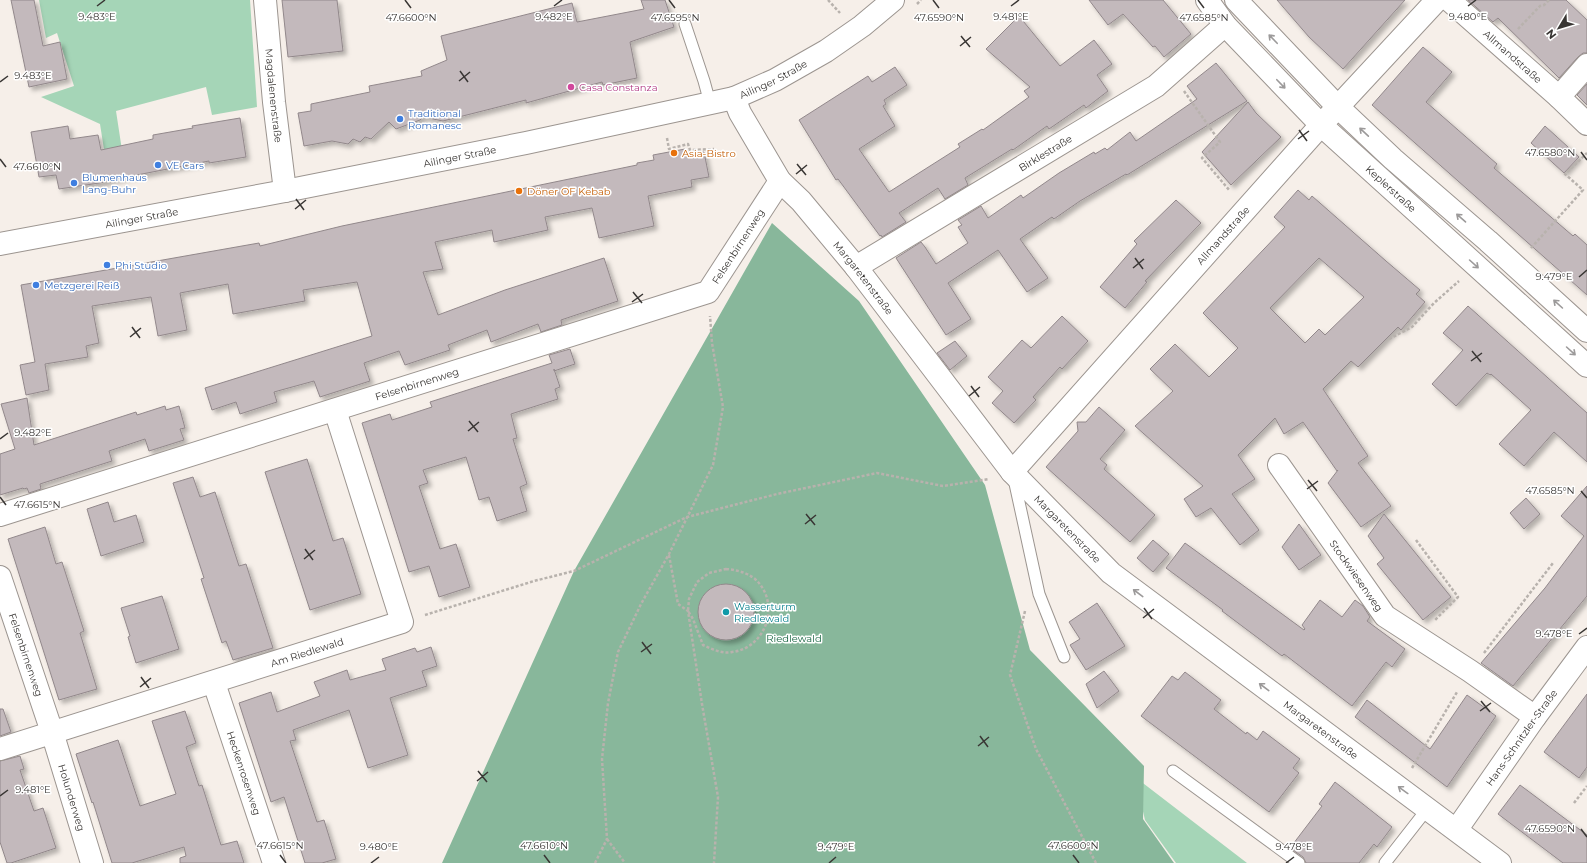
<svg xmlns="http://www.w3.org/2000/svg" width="1587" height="863" font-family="Montserrat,sans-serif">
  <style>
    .green { fill: #a5d5b7 }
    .forest { fill: #88b79b }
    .building { fill: #c3b9bc; stroke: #92888b; fill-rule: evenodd; filter: url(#shadow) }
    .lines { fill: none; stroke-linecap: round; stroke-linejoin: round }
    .lane-casing { stroke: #9c9590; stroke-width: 13 }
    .street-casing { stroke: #9c9590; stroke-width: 24 }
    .secondary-casing { stroke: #9c9590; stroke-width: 24 }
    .path { stroke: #b8b2ad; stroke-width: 2.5; stroke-dasharray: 3 2; stroke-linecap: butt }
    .lane { stroke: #fff; stroke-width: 11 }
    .street { stroke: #fff; stroke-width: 22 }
    .secondary { stroke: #fff; stroke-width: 22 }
    .oneway { stroke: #9c9a9a }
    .ticks { fill: none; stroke: #393634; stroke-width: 1.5 }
    .hotel-dot { fill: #d1479c; stroke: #fff; stroke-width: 1.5 }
    .shop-dot { fill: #3f7fe0; stroke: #fff; stroke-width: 1.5 }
    .food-dot { fill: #e8710a; stroke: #fff; stroke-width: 1.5 }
    .culture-dot { fill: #0f9aa8; stroke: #fff; stroke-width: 1.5 }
    .labels { text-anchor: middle; stroke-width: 3; stroke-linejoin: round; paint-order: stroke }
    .street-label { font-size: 10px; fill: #393634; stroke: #fff }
    .hotel-label { font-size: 10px; fill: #b23c85; stroke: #fff; text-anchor: start }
    .shop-label { font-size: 10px; fill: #366cbe; stroke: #fff; text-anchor: start }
    .food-label { font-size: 10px; fill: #c56008; stroke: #fff; text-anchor: start }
    .culture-label { font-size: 10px; fill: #0d838f; stroke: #fff; text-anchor: start }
    .park-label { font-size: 10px; fill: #14623e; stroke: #fff }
    .ticks-label { font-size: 10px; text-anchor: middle; fill: #393634; stroke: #fff; stroke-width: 3; stroke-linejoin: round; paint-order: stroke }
  </style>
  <defs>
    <filter id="shadow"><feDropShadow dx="3.5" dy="3.5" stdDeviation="2" flood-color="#0004"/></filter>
  </defs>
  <rect width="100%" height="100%" fill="#f6efe9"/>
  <path class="green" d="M 39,0 L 250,0 L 257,107 L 212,115 L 206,87 L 116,111 L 125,170 L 108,175 L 100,124 L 41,97 L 74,86 L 57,33 L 46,38 Z
    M 1135,777 L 1247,863 L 1176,863 L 1145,820 Z"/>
  <path class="forest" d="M 772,223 L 859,301 L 985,485 L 1030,650 L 1144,766 L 1143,819 L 1174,863 L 442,863 L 574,571 Z"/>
  <path class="building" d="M 11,0 L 34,0 L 43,46 L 60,42 L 67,79 L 29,87 Z
    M 282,0 L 337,0 L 343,51 L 288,57 Z
    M 641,0 L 665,0 L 674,27 L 630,42 L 637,78 L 603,85 L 602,82 L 526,103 L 526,100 L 443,121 L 423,117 L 420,120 L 396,129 L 389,122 L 371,139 L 365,137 L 360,142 L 353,139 L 348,144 L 332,141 L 304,146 L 298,113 L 311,111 L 311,104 L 370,92 L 369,86 L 422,76 L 421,71 L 447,60 L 441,36 L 572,3 L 577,22 L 644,9 Z
    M 1089,0 L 1163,0 L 1191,34 L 1164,57 L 1155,46 L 1153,47 L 1123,14 L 1108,25 Z
    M 1277,0 L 1405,0 L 1343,69 L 1309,37 Z
    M 1468,0 L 1566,0 L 1587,20 L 1587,53 L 1583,53 L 1578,57 L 1559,78 L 1498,18 L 1493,22 Z
    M 1019,16 L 1060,66 L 1094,40 L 1112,64 L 1097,75 L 1108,91 L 1086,108 L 1084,105 L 1049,129 L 1047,126 L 1013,150 L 1012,149 L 965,178 L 968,185 L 945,199 L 938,188 L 899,213 L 906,222 L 882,237 L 881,235 L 880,236 L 838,179 L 836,180 L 799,120 L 868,76 L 872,82 L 895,67 L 907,85 L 884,100 L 886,104 L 883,106 L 895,126 L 859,149 L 889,192 L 960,147 L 958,144 L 982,129 L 983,130 L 1029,97 L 1024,91 L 1030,87 L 986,49 Z
    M 1423,47 L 1452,72 L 1426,102 L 1497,164 L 1494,168 L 1573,236 L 1575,234 L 1587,245 L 1587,295 L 1372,105 Z
    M 1216,63 L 1247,101 L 1127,175 L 1126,174 L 1080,201 L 1054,219 L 1052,217 L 1020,239 L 1048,278 L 1027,292 L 998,250 L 948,283 L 971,319 L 946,335 L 896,258 L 921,242 L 925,247 L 936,264 L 968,243 L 958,227 L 962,225 L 958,220 L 981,206 L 988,218 L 1021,195 L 1023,198 L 1059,173 L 1094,152 L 1095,154 L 1105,148 L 1107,150 L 1130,132 L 1136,141 L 1197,99 L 1187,86 Z
    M 1587,84 L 1587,105 L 1577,95 Z
    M 1248,102 L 1256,113 L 1281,137 L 1231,185 L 1202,152 Z
    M 240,118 L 246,157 L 209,163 L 209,161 L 106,181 L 106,182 L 59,189 L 56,175 L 39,177 L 31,132 L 68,126 L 70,139 L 98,135 L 101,150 L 153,139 L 153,135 L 193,128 L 192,126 Z
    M 1545,126 L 1579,157 L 1564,173 L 1531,143 Z
    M 685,149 L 687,156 L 704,152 L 709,177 L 691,180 L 692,187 L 648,196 L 654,226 L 599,238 L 592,208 L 545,217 L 548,230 L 494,242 L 492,230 L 435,242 L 443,269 L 423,272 L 438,315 L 505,290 L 604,258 L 618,301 L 561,320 L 562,325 L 541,332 L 538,324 L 491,342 L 487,330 L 448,345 L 450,350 L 405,365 L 399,351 L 364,363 L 370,381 L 320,397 L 314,381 L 274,392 L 277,402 L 240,414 L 236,402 L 212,410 L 205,388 L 372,336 L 357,282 L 303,290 L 305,301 L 233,314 L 228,284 L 180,293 L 187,330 L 158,336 L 151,297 L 92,306 L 99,343 L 86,346 L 88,357 L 45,364 L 49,390 L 26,395 L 20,365 L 35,362 L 21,285 L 259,243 L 260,246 L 342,226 L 637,165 L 637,163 L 654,160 L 653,155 Z
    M 1298,190 L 1309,200 L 1312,196 L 1386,261 L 1420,290 L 1416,294 L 1425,302 L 1401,330 L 1398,327 L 1358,367 L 1351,361 L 1323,389 L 1368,456 L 1358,463 L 1391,506 L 1361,527 L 1328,483 L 1338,470 L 1337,471 L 1303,422 L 1284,434 L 1275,418 L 1238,455 L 1255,479 L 1232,494 L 1259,530 L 1240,545 L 1211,508 L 1196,517 L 1184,499 L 1203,486 L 1135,426 L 1173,391 L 1150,369 L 1175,344 L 1209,377 L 1238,348 L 1203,313 L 1285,227 L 1274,217 ZM 1319,258 L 1364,297 L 1325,335 L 1319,329 L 1305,343 L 1270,308 Z
    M 1176,200 L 1201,223 L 1145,281 L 1147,282 L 1125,308 L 1100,287 L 1137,244 L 1134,241 Z
    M 1468,306 L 1587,413 L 1587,462 L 1554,432 L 1524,466 L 1499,444 L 1531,410 L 1491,374 L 1490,375 L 1487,373 L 1456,406 L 1432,384 L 1463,350 L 1443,333 Z
    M 1062,316 L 1088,341 L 1062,369 L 1060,367 L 1033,397 L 1036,400 L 1014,423 L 992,403 L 1003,391 L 988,377 L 1022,340 L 1031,348 Z
    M 955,341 L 967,356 L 950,370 L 937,353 Z
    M 570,349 L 575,364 L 554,371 L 554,369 L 560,387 L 555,389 L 558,399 L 511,414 L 517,438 L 513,439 L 527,484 L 520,487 L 527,511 L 497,521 L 489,497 L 479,500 L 466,457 L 423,470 L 428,483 L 419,486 L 440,549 L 456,544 L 470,587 L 439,597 L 429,566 L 409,572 L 362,423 L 390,414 L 392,420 L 432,407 L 430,402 L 552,363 L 549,355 Z
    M 27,398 L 34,445 L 136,412 L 137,415 L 165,406 L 166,410 L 179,406 L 185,428 L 180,429 L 184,440 L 149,451 L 145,439 L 109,451 L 112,461 L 40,484 L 41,489 L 29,493 L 27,488 L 24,489 L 23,488 L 0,495 L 0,454 L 15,449 L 1,404 Z
    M 1099,407 L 1125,430 L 1100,459 L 1107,465 L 1104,469 L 1155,515 L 1130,542 L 1046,467 L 1078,431 L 1077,422 L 1086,422 Z
    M 307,459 L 333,541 L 343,538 L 361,594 L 310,610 L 265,472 Z
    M 193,477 L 200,497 L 215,492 L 239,566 L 246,564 L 273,648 L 233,660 L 226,641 L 222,643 L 201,579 L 204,578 L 173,483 Z
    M 1587,486 L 1587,596 L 1513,686 L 1481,663 L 1545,588 L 1584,536 L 1561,516 Z
    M 1526,498 L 1540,514 L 1524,529 L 1510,513 Z
    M 108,502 L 114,522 L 136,515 L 144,542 L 101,556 L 87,509 Z
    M 1384,514 L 1451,597 L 1423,620 L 1377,564 L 1384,558 L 1368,536 Z
    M 1299,524 L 1321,555 L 1299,570 L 1282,547 Z
    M 45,527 L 56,564 L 62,562 L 84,631 L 80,633 L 97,689 L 59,700 L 8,539 Z
    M 1153,540 L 1169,554 L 1153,572 L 1137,558 Z
    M 1185,543 L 1304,630 L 1305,629 L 1302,625 L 1320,600 L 1342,617 L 1355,600 L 1363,606 L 1370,617 L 1367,621 L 1405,649 L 1392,667 L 1386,662 L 1352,706 L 1284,654 L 1282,656 L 1222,611 L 1223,610 L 1166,568 Z
    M698 612a28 28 0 1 1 56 0a28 28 0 1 1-56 0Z
    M 162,596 L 179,649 L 136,663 L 128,637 L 130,636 L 121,608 Z
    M 1097,603 L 1125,646 L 1086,670 L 1070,645 L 1080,639 L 1069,622 Z
    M 431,647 L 437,666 L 422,671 L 427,686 L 390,698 L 408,755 L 368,768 L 349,710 L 293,730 L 296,740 L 290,741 L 317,822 L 324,820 L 336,859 L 322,863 L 305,863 L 284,797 L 271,802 L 239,703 L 271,692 L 277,712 L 320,696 L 314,682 L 347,670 L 350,680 L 386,670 L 382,659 L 415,648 L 417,652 Z
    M 1104,671 L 1119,691 L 1097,708 L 1086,684 Z
    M 1185,672 L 1221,700 L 1214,709 L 1246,734 L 1247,732 L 1257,740 L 1263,731 L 1300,759 L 1293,768 L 1299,773 L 1269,812 L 1141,716 L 1172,676 L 1178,680 Z
    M 1587,694 L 1587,767 L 1579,778 L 1544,752 Z
    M 1467,695 L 1496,716 L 1447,787 L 1355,717 L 1367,700 L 1430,749 Z
    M 0,709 L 3,709 L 11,732 L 0,736 Z
    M 185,711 L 196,743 L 186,747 L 199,786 L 202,785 L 221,845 L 237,841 L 244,863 L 180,863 L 180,858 L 186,856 L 184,847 L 132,863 L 112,863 L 93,802 L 92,803 L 76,754 L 118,740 L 140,806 L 176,794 L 152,721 Z
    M 20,756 L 24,769 L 20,770 L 34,811 L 43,808 L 56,848 L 11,863 L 7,863 L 0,842 L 0,761 Z
    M 1335,782 L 1392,827 L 1377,847 L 1374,844 L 1359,863 L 1306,863 L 1303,857 L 1290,848 L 1322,806 L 1319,804 Z
    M 1520,785 L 1587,835 L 1587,863 L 1563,863 L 1498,814 Z"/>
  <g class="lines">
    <g class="lane-casing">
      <path id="lane" d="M 685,24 L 704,81 L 710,103
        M 1014,479 L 1039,594 L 1064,657
        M 1173,771 L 1299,863
        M 1385,863 L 1428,808"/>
    </g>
    <g class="street-casing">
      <g id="street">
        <path id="s1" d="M 265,0 L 274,102 L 285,191"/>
        <path id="s2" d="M 1449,0 L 1559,97 L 1587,124"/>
        <path d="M 1559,97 L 1587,65"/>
        <path id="s3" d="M 734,98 L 740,113 L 780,181 L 801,201 L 856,267 L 1012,472 L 1111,573 L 1500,863"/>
        <path id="s4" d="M 856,267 L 1156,86 L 1225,25"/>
        <path id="s5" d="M 1279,465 L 1385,616 L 1470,671 L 1535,717"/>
        <path id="s6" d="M 1012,472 L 1321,125 L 1437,0"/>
        <path id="s7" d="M 0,515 L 708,292 L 780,181"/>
        <path id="s8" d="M 0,577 L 52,732 L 92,863"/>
        <path id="s9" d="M 214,683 L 274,863"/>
        <path id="s10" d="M 0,749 L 402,622 L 335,410"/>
        <path id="s11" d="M 1457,829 L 1535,717 L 1587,647"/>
      </g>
    </g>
    <g class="secondary-casing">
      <g id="secondary">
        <path id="s12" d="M 1207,0 L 1225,25 L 1321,125 L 1587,366"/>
        <path d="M 1236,0 L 1338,107 L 1393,159 L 1488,241 L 1587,331"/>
        <path id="s13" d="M 0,244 L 285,191 L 526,143 L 734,98 L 775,80 L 826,51 L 862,26 L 893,0"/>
      </g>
    </g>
    <path class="path" d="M 828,0 L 840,13
      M 917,4 L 921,0
      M 1518,29 L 1540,6 L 1544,5 L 1549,0
      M 1184,91 L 1220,142 L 1202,158 L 1230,191
      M 667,138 L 669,149 L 688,144 L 690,150 L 714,149
      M 1531,248 L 1583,190 L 1565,174 L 1587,153
      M 1389,339 L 1412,327 L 1434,303 L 1459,281
      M 1416,540 L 1458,597 L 1435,620
      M 669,555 L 678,604 L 688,611 L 702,704 L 718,797 L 714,863
      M 726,569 C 736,570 746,572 755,579 C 781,602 767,648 732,652 C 721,654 712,649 703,645 L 693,619 L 688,611 L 689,599 L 697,582 L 709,573 Z
      M 1025,611 L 1010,675 L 1036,749 L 1096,863
      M 425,615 L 534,581 L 574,571 L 687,517 L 777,494 L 877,473 L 943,486 L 989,479
      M 1484,653 L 1553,563
      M 1412,768 L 1457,692
      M 1574,803 L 1587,786
      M 607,839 L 625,863
      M 595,863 L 607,839 L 602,759 L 608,703 L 618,652 L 641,604 L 669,554 L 713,465 L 723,407 L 712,343 L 710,316"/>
    <use href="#lane" class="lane"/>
    <use href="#street" class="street"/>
    <use href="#secondary" class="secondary"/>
  </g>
  <defs><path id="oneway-shaft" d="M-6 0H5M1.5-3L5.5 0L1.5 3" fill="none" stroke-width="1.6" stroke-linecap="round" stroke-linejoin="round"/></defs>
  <g class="oneway">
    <use href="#oneway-shaft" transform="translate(1273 39) rotate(-134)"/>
    <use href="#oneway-shaft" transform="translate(1281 84) rotate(46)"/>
    <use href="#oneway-shaft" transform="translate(1364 132) rotate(-137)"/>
    <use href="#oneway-shaft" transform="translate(1461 218) rotate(-139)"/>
    <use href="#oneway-shaft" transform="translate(1474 264) rotate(42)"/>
    <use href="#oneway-shaft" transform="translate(1558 304) rotate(-138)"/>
    <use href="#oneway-shaft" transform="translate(1571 351) rotate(42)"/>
    <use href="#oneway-shaft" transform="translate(1138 593) rotate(-143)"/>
    <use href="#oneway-shaft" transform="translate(1264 687) rotate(-143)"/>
    <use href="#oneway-shaft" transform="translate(1403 790) rotate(-144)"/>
  </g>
  <path class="ticks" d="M 405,0 L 411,8M 669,0 L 675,8M 933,0 L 939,8M 1198,0 L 1204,8M 97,6 L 105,0M 554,6 L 562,0M 1011,6 L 1019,0M 1468,6 L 1476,0M 961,36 L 970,47M 960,46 L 971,37M 460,71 L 468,82M 459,81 L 470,72M 0,82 L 8,76M 1299,130 L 1307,141M 1298,139 L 1309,131M 1581,152 L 1587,160M 0,159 L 6,167M 797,164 L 806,175M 796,174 L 807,165M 296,199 L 304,210M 295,209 L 306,200M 1135,258 L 1143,269M 1133,268 L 1144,259M 1579,277 L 1587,270M 633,292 L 642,303M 632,302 L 643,294M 132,327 L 140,338M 130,337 L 141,328M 1472,351 L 1481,362M 1471,361 L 1482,353M 971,386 L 979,397M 969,396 L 980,387M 469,421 L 478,432M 468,431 L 479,422M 0,439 L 8,433M 1308,480 L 1317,491M 1307,489 L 1318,481M 1581,491 L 1587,498M 0,497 L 6,505M 806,514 L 815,525M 805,524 L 816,515M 305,549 L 313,560M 304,559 L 315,550M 1144,608 L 1152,619M 1143,618 L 1154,609M 1579,634 L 1587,628M 642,642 L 651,654M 641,652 L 652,644M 141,677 L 149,688M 140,687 L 151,678M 1481,701 L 1490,712M 1480,711 L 1491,703M 980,736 L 988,747M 978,746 L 989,737M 478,771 L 487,782M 477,781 L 488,772M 0,796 L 8,790M 1581,829 L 1587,837M 280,855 L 286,863M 544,855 L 550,863M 1073,855 L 1079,863M 371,863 L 379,857M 829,863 L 836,857M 1286,863 L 1294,857"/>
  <circle class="hotel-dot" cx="571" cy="87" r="4"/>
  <g class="shop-dot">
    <circle cx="400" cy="119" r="4"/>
    <circle cx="158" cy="165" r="4"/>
    <circle cx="74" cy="183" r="4"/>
    <circle cx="107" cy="265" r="4"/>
    <circle cx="36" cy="285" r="4"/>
  </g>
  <g class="food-dot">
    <circle cx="674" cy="153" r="4"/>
    <circle cx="519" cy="191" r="4"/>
  </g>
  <circle class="culture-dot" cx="726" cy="612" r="4"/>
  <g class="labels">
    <g class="street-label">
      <text dy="4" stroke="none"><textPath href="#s2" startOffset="85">Allmandstraße</textPath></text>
      <text dy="4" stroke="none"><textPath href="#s13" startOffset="792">Ailinger Straße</textPath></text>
      <text dy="4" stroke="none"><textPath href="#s1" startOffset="96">Magdalenenstraße</textPath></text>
      <text dy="4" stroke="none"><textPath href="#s4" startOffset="221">Birklestraße</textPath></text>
      <text dy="4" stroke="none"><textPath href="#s13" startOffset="468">Ailinger Straße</textPath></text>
      <text dy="4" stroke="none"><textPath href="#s12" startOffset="264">Keplerstraße</textPath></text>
      <text dy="4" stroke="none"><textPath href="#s13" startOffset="144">Ailinger Straße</textPath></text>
      <text dy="4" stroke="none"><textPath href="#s6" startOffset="317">Allmandstraße</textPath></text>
      <text dy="4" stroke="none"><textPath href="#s7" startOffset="797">Felsenbirnenweg</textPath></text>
      <text dy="4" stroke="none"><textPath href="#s3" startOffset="223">Margaretenstraße</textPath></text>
      <text dy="4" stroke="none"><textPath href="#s7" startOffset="437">Felsenbirnenweg</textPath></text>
      <text dy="4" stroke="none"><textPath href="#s3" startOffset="547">Margaretenstraße</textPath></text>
      <text dy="4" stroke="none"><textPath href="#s5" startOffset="135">Stockwiesenweg</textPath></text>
      <text dy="4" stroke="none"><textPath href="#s10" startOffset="322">Am Riedlewald</textPath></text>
      <text dy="4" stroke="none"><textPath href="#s8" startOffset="82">Felsenbirnenweg</textPath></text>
      <text dy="4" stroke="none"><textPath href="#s3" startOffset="871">Margaretenstraße</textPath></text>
      <text dy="4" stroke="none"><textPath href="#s11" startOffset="112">Hans-Schnitzler-Straße</textPath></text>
      <text dy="4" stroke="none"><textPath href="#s9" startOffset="95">Heckenrosenweg</textPath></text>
      <text dy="4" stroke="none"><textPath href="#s8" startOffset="232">Holunderweg</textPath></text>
    </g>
    <g class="hotel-label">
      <text x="579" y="91">Casa Constanza</text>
    </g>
    <g class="shop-label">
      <text x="408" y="117">Traditional<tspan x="408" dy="12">Romanesc</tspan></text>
      <text x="166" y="169">VE Cars</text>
      <text x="82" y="181">Blumenhaus<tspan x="82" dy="12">Lang-Buhr</tspan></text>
      <text x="115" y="269">Phi Studio</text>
      <text x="44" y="289">Metzgerei Reiß</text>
    </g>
    <g class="food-label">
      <text x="682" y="157">Asia-Bistro</text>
      <text x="527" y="195">Döner OF Kebab</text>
    </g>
    <g class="culture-label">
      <text x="734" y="610">Wasserturm<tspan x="734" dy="12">Riedlewald</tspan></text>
    </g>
    <g class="park-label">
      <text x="794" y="642">Riedlewald</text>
    </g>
  </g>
  <g class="ticks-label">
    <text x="97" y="20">9.483°E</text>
    <text x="554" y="20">9.482°E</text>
    <text x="1011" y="20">9.481°E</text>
    <text x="1468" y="20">9.480°E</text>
    <text x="411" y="21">47.6600°N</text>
    <text x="675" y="21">47.6595°N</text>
    <text x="939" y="21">47.6590°N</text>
    <text x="1204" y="21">47.6585°N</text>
    <text x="33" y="79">9.483°E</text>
    <text x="1550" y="156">47.6580°N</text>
    <text x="37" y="170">47.6610°N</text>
    <text x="1554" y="280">9.479°E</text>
    <text x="33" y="436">9.482°E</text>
    <text x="1550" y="494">47.6585°N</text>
    <text x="37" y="508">47.6615°N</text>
    <text x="1554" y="637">9.478°E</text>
    <text x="33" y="793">9.481°E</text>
    <text x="1550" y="832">47.6590°N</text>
    <text x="280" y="849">47.6615°N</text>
    <text x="544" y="849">47.6610°N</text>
    <text x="1073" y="849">47.6600°N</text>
    <text x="379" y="850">9.480°E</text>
    <text x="836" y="850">9.479°E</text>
    <text x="1294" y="850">9.478°E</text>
  </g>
  <g transform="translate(1559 28) rotate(232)" stroke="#ffffff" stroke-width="3" paint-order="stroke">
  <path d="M0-3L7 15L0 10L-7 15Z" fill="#393634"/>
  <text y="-6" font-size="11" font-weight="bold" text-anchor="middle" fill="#393634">N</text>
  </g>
</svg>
